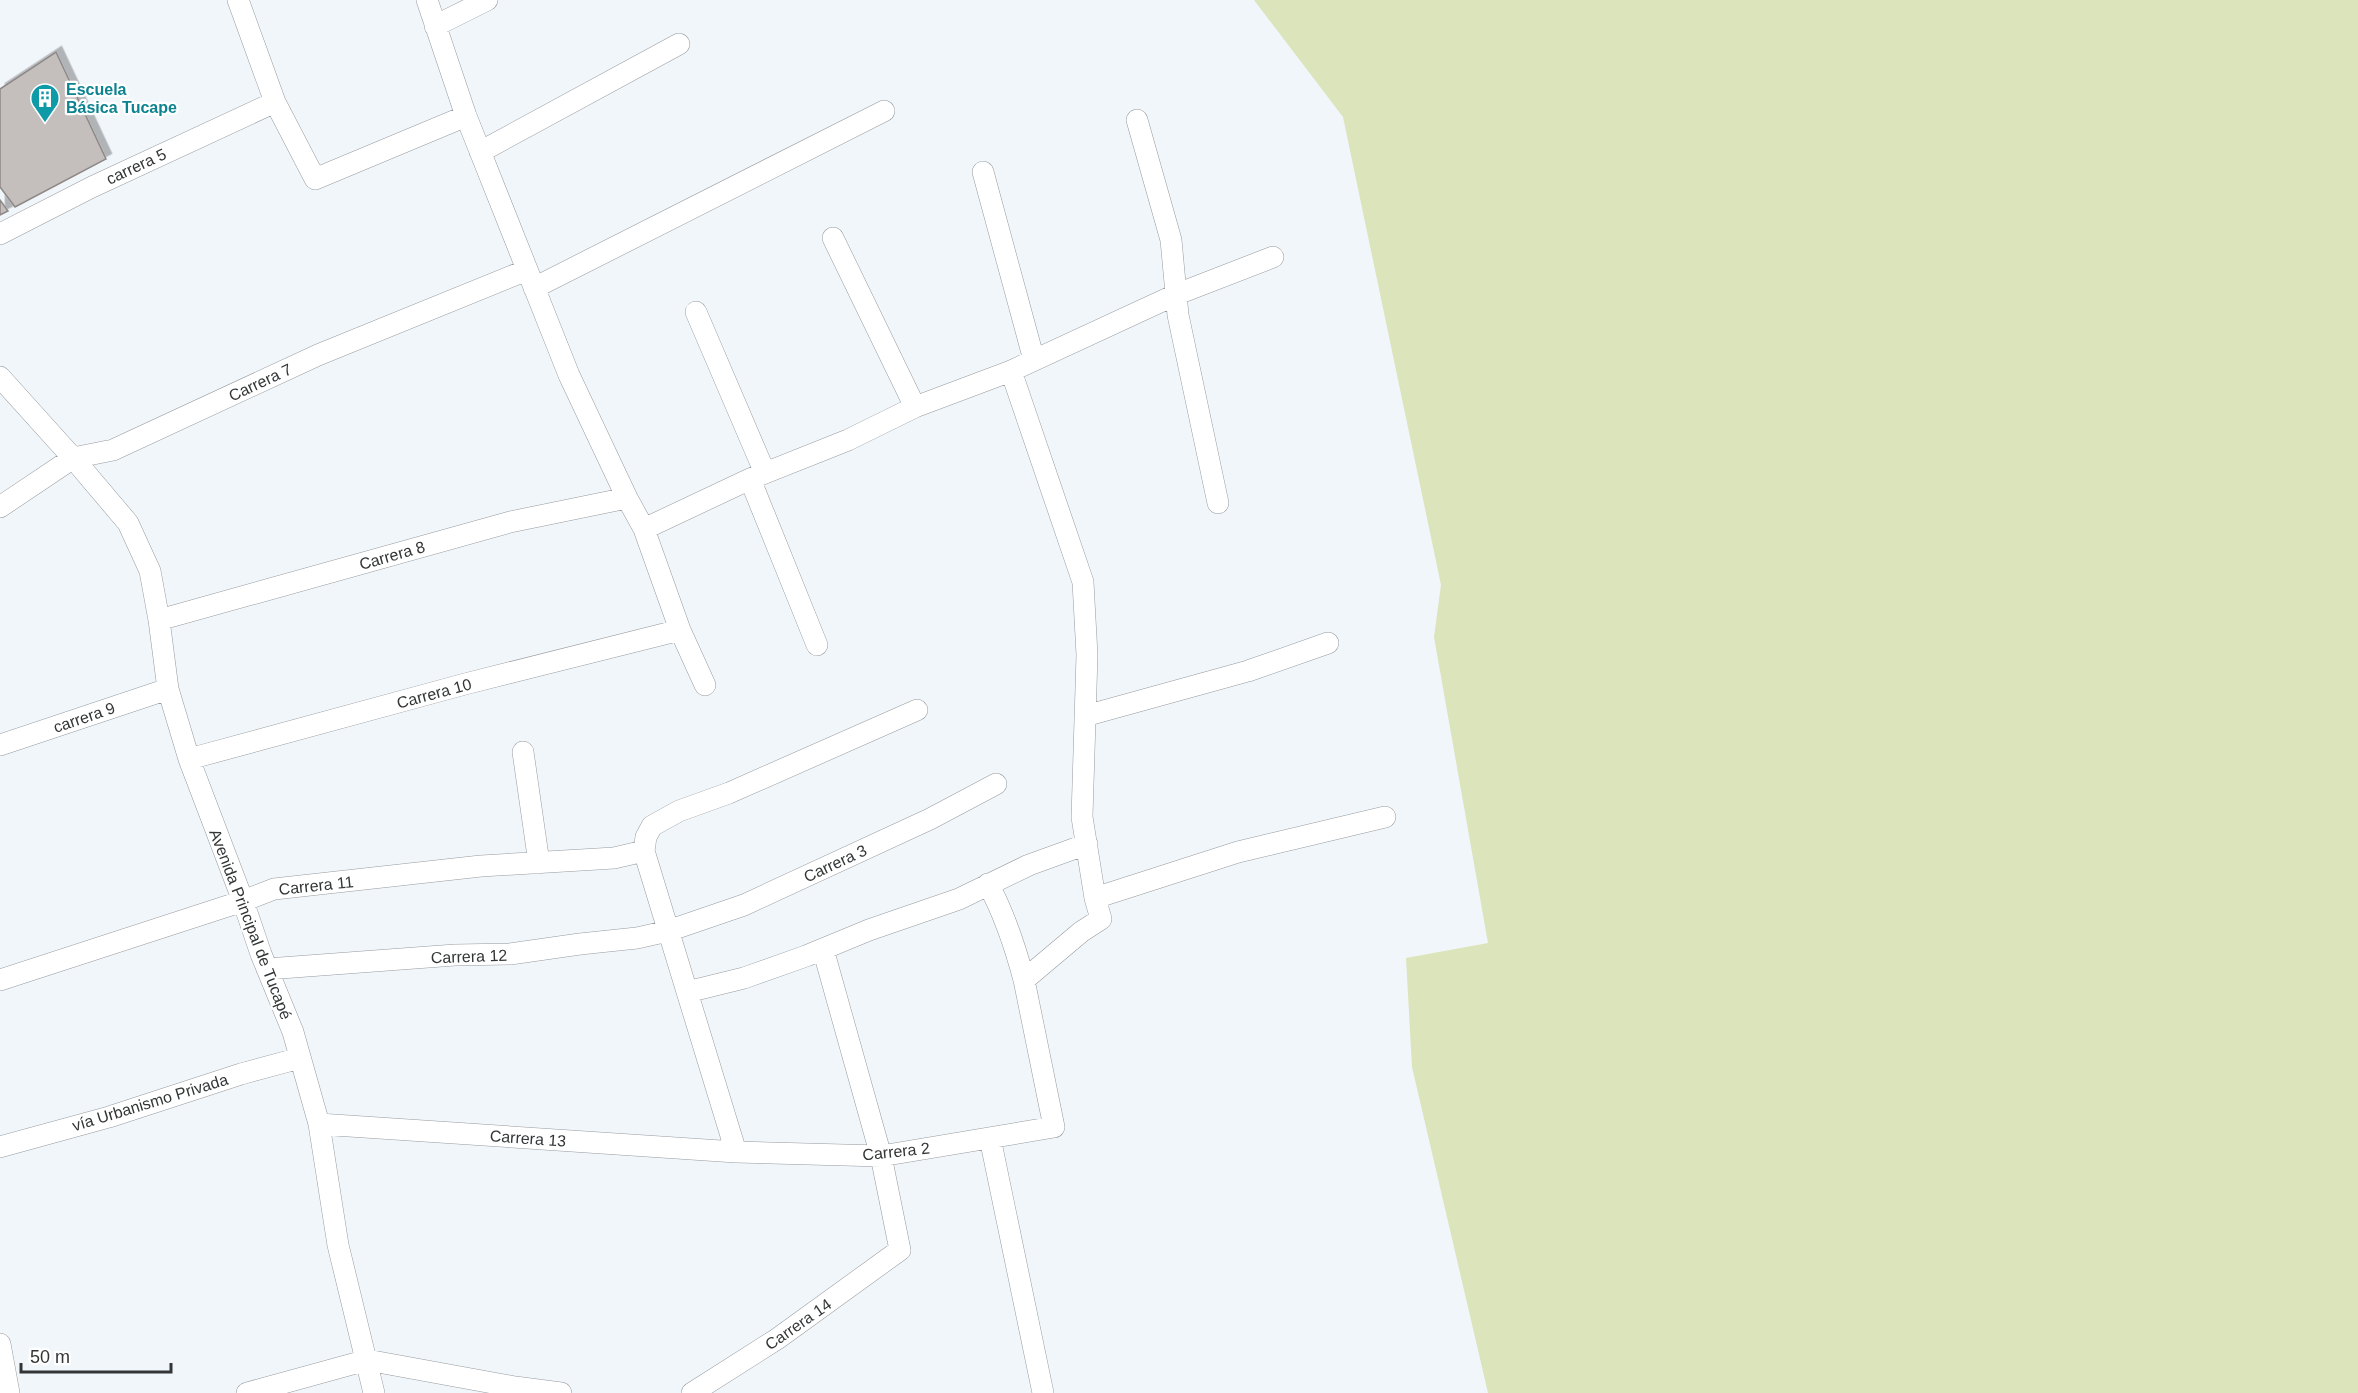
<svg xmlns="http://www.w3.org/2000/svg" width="2358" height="1393" font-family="Helvetica,sans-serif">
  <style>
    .green { fill: #dbe4bb }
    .building { fill: #c4bebd; stroke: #8e8887; stroke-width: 1.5; filter: url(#shadow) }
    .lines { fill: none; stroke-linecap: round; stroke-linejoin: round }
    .street-casing { stroke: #979b9f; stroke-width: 22 }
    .street { stroke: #fff; stroke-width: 21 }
    .labels { text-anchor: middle; stroke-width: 4.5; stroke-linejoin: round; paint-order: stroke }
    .culture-label { font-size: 16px; font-weight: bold; fill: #0d838f; stroke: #fff; text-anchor: start }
    .street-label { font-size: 16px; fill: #333536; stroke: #fff }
  </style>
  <defs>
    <filter id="shadow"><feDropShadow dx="5.5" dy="-5.5" stdDeviation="0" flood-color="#0004"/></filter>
  </defs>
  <rect width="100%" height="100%" fill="#f1f6fa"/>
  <path class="green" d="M 1254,0 L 2358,0 L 2358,1393 L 1488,1393 L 1412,1067 L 1406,958 L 1488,943 L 1434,637 L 1441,585 L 1343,117 Z"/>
  <path class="building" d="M 56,52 L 106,159 L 15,207 L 0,187 L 0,89 Z
    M 0,200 L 8,211 L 0,215 Z"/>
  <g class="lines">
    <g class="street-casing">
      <path id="street" d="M 238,0 L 275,102 L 315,179 L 466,116
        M 427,0 L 466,116 L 569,375 L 627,498 L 644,529 L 680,630 L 705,685
        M 435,26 L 487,0
        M 1137,120 L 1171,240 L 1178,315 L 1218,503
        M 480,152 L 679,44
        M 983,172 L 1034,360
        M 0,234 L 92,187 L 275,102
        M 833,238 L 915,407
        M 534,288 L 884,111
        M 696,312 L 765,473
        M 0,377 L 73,458 L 128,523 L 150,571 L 159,620 L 168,689 L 189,759 L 243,901 L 261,954 L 293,1032 L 319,1124 L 338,1245 L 374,1393
        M 750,479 L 817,645
        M 0,507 L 73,458 L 113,450 L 318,355 L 527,270
        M 644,529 L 750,479 L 848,440 L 915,407 L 1011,371 L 1175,295 L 1273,257
        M 159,620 L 510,522 L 627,498
        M 1085,716 L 1248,671 L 1328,643
        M 0,745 L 168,689
        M 523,752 L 539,863
        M 189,759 L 465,684 L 680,630
        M 988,884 C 1005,915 1015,946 1024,980
        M 1095,898 L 1238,852 L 1385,817
        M 267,969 L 455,955 L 510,954 L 580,944 L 637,938 L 668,931 L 744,905 L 930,819 L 996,784
        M 0,980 L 243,901 L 274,889 L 481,866 L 614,858 L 644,851
        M 687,992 L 744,978 L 806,956 L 869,930 L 959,899 L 1029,865 L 1087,844
        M 319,1124 L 736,1152 L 881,1156 L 1054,1127 L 1024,980 L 1081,932 L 1101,919 L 1095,898 L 1082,817 L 1087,655 L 1083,582 L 1011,371
        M 990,1138 L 1043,1393
        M 0,1147 L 109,1117 L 241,1074 L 300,1058
        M 736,1152 L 644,851 L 646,837 L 652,826 L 679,811 L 729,793 L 917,710
        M 0,1344 L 9,1393
        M 515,1387 L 561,1393
        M 247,1393 L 367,1360 L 515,1387 L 526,1393
        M 692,1393 L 777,1339 L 900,1250 L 881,1156 L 823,949"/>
    </g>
    <use href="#street" class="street"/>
  </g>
  <defs>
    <g id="building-pin" transform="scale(1.5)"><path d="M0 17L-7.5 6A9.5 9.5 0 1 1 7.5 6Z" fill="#0f9aa8" stroke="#fff"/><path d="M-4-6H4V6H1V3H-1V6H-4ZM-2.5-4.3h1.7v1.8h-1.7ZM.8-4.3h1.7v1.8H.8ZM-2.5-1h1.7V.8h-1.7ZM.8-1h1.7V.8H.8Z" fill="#fff"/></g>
  </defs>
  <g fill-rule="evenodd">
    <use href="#building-pin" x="45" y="98"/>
  </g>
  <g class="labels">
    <g class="culture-label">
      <text x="66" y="95">Escuela<tspan x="66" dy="18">Básica Tucape</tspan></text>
    </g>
    <g class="street-label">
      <text transform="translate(136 166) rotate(-25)" y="6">carrera 5</text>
      <text transform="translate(260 382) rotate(-25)" y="6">Carrera 7</text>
      <text transform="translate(392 555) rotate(-16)" y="6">Carrera 8</text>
      <text transform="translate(434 693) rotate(-15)" y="6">Carrera 10</text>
      <text transform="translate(84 717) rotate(-19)" y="6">carrera 9</text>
      <text transform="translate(835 863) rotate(-25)" y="6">Carrera 3</text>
      <text transform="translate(316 885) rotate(-6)" y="6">Carrera 11</text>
      <text transform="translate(251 924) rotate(69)" y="6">Avenida Principal de Tucapé</text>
      <text transform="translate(469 956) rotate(-2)" y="6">Carrera 12</text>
      <text transform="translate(150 1102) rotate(-17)" y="6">vía Urbanismo Privada</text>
      <text transform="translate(528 1138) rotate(4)" y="6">Carrera 13</text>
      <text transform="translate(896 1151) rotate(-6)" y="6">Carrera 2</text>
      <text transform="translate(798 1324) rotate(-35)" y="6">Carrera 14</text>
    </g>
  </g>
  <path d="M21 1363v9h150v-9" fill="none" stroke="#333536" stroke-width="3"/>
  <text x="30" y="1363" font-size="18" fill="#333536" stroke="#ffffff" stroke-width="4.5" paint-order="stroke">50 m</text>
</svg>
